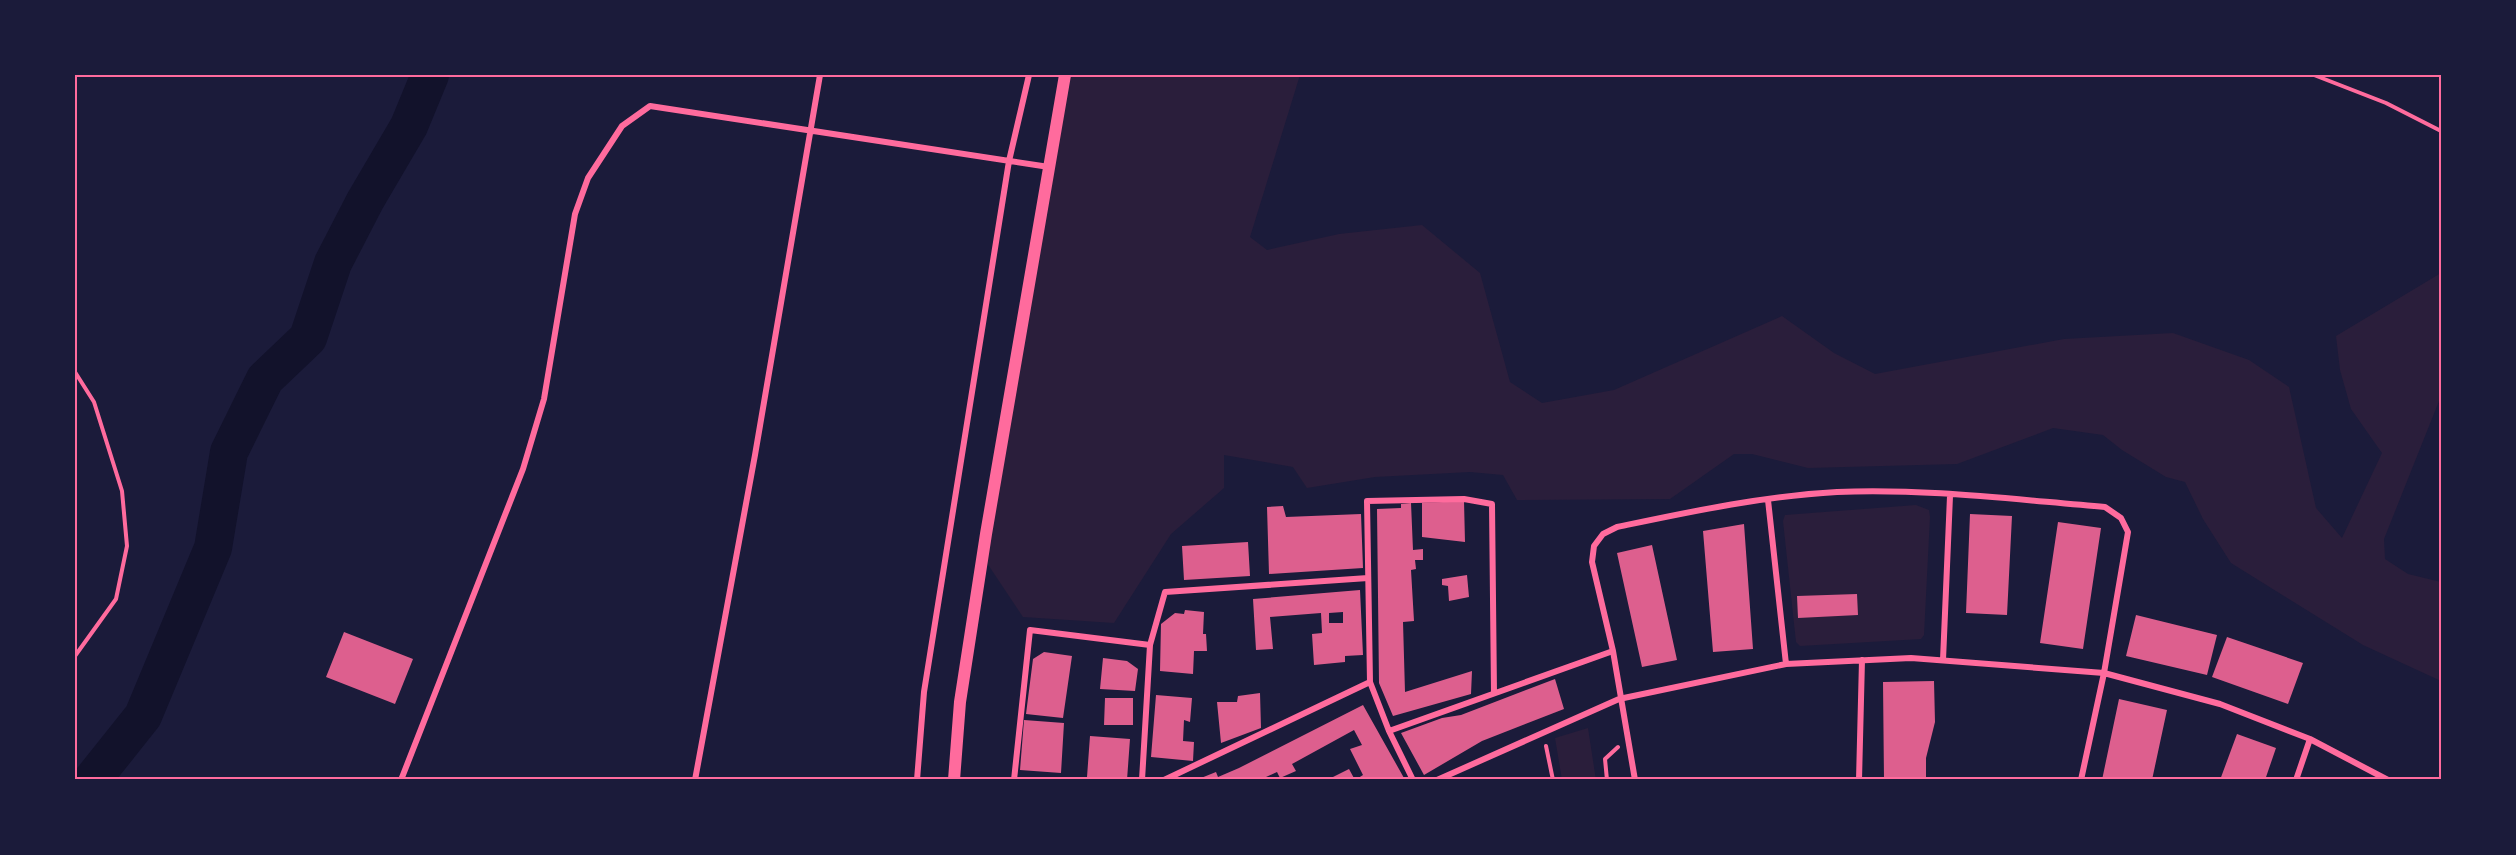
<svg xmlns="http://www.w3.org/2000/svg" width="2516" height="855" font-family="Figtree,sans-serif">
  <style>
    .green { fill: #2a1e3b }
    .lines { fill: none; stroke-linecap: round; stroke-linejoin: round }
    .stream { stroke: #12122b; stroke-width: 6 }
    .river { stroke: #12122b; stroke-width: 38 }
    .building { fill: #dd5f8e; fill-rule: evenodd }
    .path { stroke: #ff6b9d; stroke-width: 4 }
    .minor { stroke: #ff6b9d; stroke-width: 6 }
    .secondary { stroke: #ff6b9d; stroke-width: 12 }
    .neatline { fill: none; stroke: #ff6b9d; stroke-width: 2 }
  </style>
  <rect width="100%" height="100%" fill="#1b1b3a"/>
  <path class="green" d="M 1066,75 L 1300,75 L 1250,237 L 1267,250 L 1339,234 L 1422,225 L 1480,273 L 1510,382 L 1542,403 L 1614,390 L 1782,316 L 1834,353 L 1875,374 L 2064,339 L 2173,333 L 2249,360 L 2289,387 L 2316,508 L 2342,538 L 2382,453 L 2351,409 L 2340,370 L 2336,336 L 2441,273 L 2441,396 L 2384,539 L 2385,559 L 2408,574 L 2441,582 L 2441,681 L 2363,645 L 2231,563 L 2203,519 L 2185,482 L 2166,477 L 2122,450 L 2103,435 L 2053,428 L 1957,464 L 1808,468 L 1752,454 L 1734,454 L 1670,499 L 1517,500 L 1503,475 L 1470,472 L 1375,477 L 1307,488 L 1293,467 L 1224,455 L 1224,488 L 1171,534 L 1114,623 L 1023,617 L 983,557 Z
    M 1916,505 L 1929,510 L 1930,517 L 1924,635 L 1921,639 L 1800,646 L 1796,642 L 1783,521 L 1785,515 Z
    M 1588,728 L 1596,780 L 1562,780 L 1555,738 Z"/>
  <g class="lines">
    <path class="stream" d="M 95,778 L 95,780"/>
    <path class="river" d="M 92,780 L 143,716 L 213,548 L 229,452 L 265,379 L 308,338 L 333,263 L 365,201 L 409,126 L 430,75"/>
  </g>
  <path class="building" d="M 1464,501 L 1465,542 L 1422,537 L 1422,503 Z
    M 1411,503 L 1413,550 L 1423,549 L 1423,560 L 1415,560 L 1416,569 L 1411,570 L 1414,621 L 1403,622 L 1405,692 L 1472,671 L 1471,694 L 1393,716 L 1379,683 L 1377,509 L 1401,508 L 1401,504 Z
    M 1283,506 L 1286,517 L 1361,514 L 1363,568 L 1269,574 L 1267,507 Z
    M 1970,514 L 2012,516 L 2007,615 L 1966,613 Z
    M 2058,522 L 2101,528 L 2083,649 L 2040,643 Z
    M 1744,524 L 1753,649 L 1713,652 L 1703,531 Z
    M 1248,542 L 1250,576 L 1184,580 L 1182,546 Z
    M 1652,545 L 1677,660 L 1642,667 L 1617,553 Z
    M 1467,575 L 1469,597 L 1449,601 L 1448,586 L 1442,585 L 1442,579 Z
    M 1360,590 L 1363,655 L 1345,656 L 1345,662 L 1314,665 L 1312,634 L 1322,633 L 1321,613 L 1270,617 L 1273,649 L 1256,650 L 1253,599 ZM 1343,612 L 1343,623 L 1329,623 L 1329,613 Z
    M 1857,594 L 1858,615 L 1798,618 L 1797,596 Z
    M 1185,610 L 1204,612 L 1203,634 L 1206,634 L 1207,651 L 1194,651 L 1193,674 L 1160,671 L 1161,624 L 1175,613 L 1184,614 Z
    M 2136,615 L 2217,635 L 2207,675 L 2126,656 Z
    M 344,632 L 413,659 L 395,704 L 326,677 Z
    M 2227,637 L 2303,663 L 2288,704 L 2212,677 Z
    M 1044,652 L 1072,656 L 1063,718 L 1026,714 L 1033,659 Z
    M 1103,658 L 1127,661 L 1138,669 L 1135,691 L 1100,689 Z
    M 1555,679 L 1564,709 L 1482,741 L 1424,775 L 1401,733 L 1442,718 L 1461,715 Z
    M 1934,681 L 1935,722 L 1926,758 L 1926,780 L 1884,780 L 1883,682 Z
    M 1260,693 L 1261,728 L 1221,743 L 1217,702 L 1237,702 L 1238,696 Z
    M 1156,695 L 1192,698 L 1190,722 L 1184,720 L 1183,741 L 1194,742 L 1193,761 L 1151,757 Z
    M 1105,698 L 1133,698 L 1133,725 L 1104,725 Z
    M 2119,699 L 2167,710 L 2152,780 L 2102,780 Z
    M 1363,705 L 1404,778 L 1400,780 L 1335,780 L 1333,777 L 1349,769 L 1355,780 L 1363,775 L 1350,749 L 1362,745 L 1354,730 L 1292,764 L 1296,771 L 1280,778 L 1277,772 L 1266,777 L 1265,780 L 1196,780 L 1216,772 L 1218,777 L 1239,768 Z
    M 1024,720 L 1064,723 L 1061,773 L 1020,770 Z
    M 2237,734 L 2276,748 L 2265,780 L 2220,780 Z
    M 1090,736 L 1130,739 L 1127,780 L 1087,777 Z"/>
  <g class="lines">
    <path class="path" d="M 2314,75 L 2386,103 L 2441,131
      M 75,372 L 94,402 L 122,491 L 127,546 L 116,599 L 75,656
      M 1546,746 L 1553,780
      M 1607,780 L 1605,759 L 1618,747"/>
    <path class="minor" d="M 1768,500 L 1786,664
      M 1943,660 L 1950,496
      M 1389,731 L 1613,651
      M 401,780 L 523,469 L 544,399 L 575,214 L 588,178 L 622,126 L 650,106 L 1049,167
      M 695,780 L 755,455 L 820,75
      M 917,780 L 924,692 L 1009,161 L 1029,75
      M 1014,780 L 1030,630 L 1150,645
      M 1142,780 L 1150,645 L 1165,592 L 1368,578
      M 1164,780 L 1370,682
      M 1413,780 L 1389,731 L 1370,682 L 1367,501 L 1464,499 L 1492,504 L 1494,693
      M 1437,780 L 1619,699 L 1786,664 L 1911,658 L 2104,673 L 2220,704 L 2310,739 L 2388,780
      M 1635,780 L 1613,651 L 1592,562 L 1594,546 L 1603,534 L 1617,527 C 1689,512 1763,496 1837,492 C 1924,488 2018,500 2105,507 L 2121,518 L 2128,532 L 2104,673 L 2081,780
      M 1859,780 L 1862,660
      M 2296,780 L 2310,739"/>
    <path class="secondary" d="M 954,780 L 960,702 L 986,534 L 1065,75"/>
  </g>
  <rect width="2516" height="855" fill="none" stroke="#1b1b3a" stroke-width="153"/>
  <rect x="76" y="76" width="2364" height="702" class="neatline"/>
</svg>
